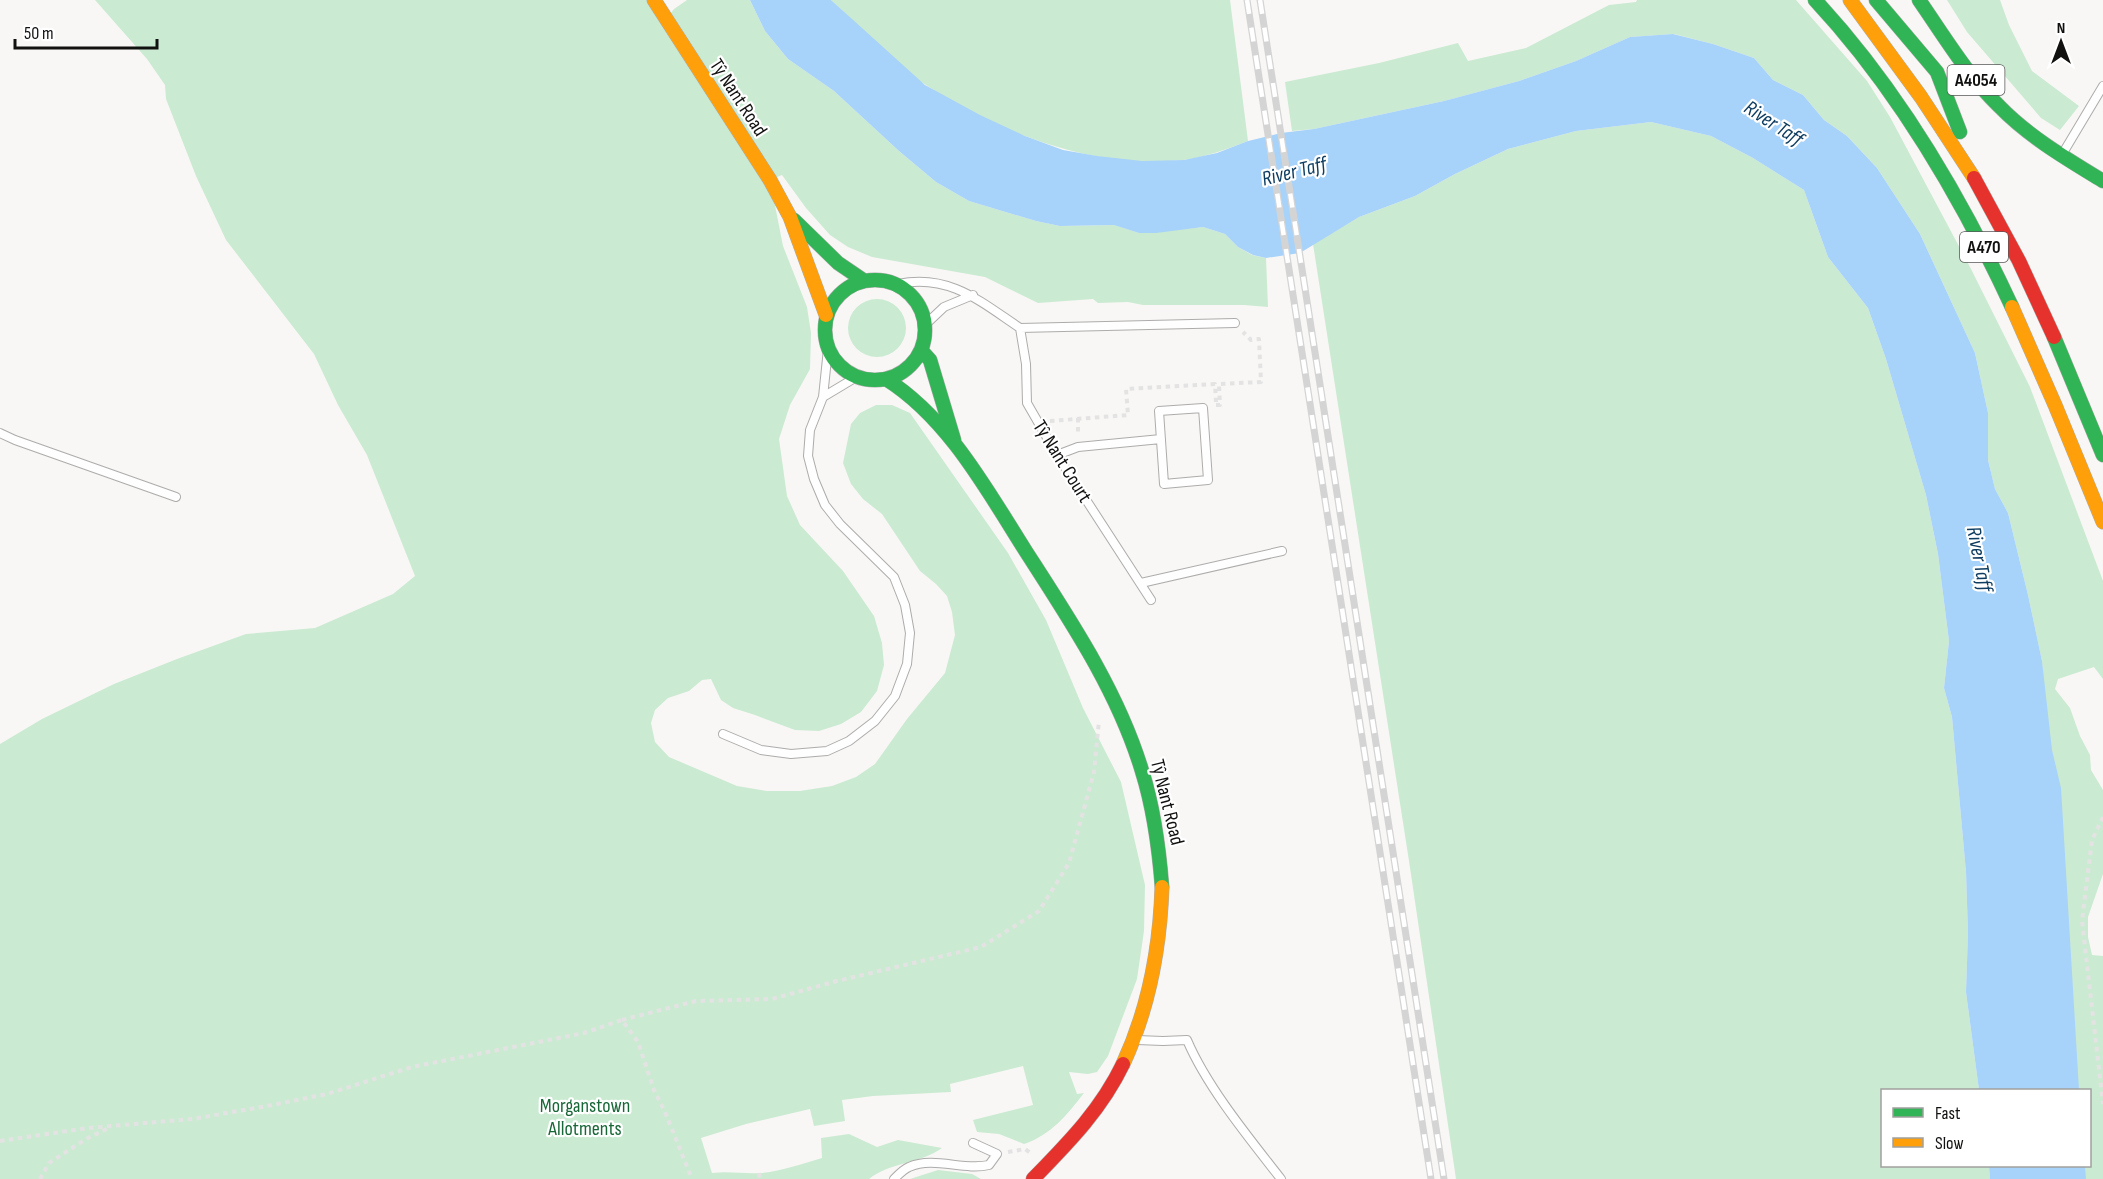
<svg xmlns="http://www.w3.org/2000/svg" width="2103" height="1179" font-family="'Sofia Sans Condensed',sans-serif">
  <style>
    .green { fill: #cbead2 }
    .water { fill: #a7d2f9 }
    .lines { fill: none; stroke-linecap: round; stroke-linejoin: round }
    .lane-casing { stroke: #adacab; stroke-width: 10 }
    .fast-casing { stroke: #adacab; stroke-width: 15 }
    .slow-casing { stroke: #adacab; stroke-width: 15 }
    .jam-casing { stroke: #adacab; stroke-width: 15 }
    .path { stroke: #e4e3e3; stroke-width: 4; stroke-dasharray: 4.5 4.5; stroke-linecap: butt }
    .lane { stroke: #fefefe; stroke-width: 8 }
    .fast { stroke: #30b455; stroke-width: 14 }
    .slow { stroke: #ff9f0a; stroke-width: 14 }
    .jam { stroke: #e5322d; stroke-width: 14 }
    .rail-casing { stroke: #d4d4d4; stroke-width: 7 }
    .rail { stroke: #fff; stroke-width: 4.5; stroke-dasharray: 14; stroke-linecap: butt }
    .labels { text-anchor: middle; stroke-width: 4.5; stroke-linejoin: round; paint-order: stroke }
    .shield { fill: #fff; stroke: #585858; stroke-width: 1.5 }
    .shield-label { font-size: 18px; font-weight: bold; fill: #111110 }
    .street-label { font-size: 20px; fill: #111110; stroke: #fff }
    .park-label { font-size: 20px; fill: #186737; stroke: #fff }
    .water-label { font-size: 21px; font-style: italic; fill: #0e3d61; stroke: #fff }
  </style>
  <rect width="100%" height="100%" fill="#f8f7f5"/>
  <path class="green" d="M 95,0 L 654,0 L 666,19 L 674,9 L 687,0 L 750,0 L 765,31 L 788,59 L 834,91 L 899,151 L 936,182 L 969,201 L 1036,221 L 1060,226 L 1115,225 L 1139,233 L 1203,227 L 1225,234 L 1238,247 L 1252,255 L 1266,258 L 1268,307 L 1244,305 L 1143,305 L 1128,302 L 1098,303 L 1093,299 L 1038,303 L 985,277 L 872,257 L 848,247 L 830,235 L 806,208 L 782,175 L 770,180 L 783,246 L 807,307 L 811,333 L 810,369 L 790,405 L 779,439 L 787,496 L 800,525 L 843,571 L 874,616 L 882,643 L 884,665 L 877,691 L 861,712 L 841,724 L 819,731 L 795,730 L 755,715 L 733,708 L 721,700 L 711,679 L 702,680 L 689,691 L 668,698 L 655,710 L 651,723 L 655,742 L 669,757 L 737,786 L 767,791 L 800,791 L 832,786 L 856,777 L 875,764 L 907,719 L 945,673 L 955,635 L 952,612 L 947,596 L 936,584 L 920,571 L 882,514 L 863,499 L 851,484 L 843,463 L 851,424 L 860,413 L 876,405 L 892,405 L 910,413 L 1008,553 L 1046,620 L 1083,708 L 1121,782 L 1145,885 L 1144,931 L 1137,979 L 1108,1056 L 1097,1072 L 1088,1074 L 1069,1072 L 1077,1094 L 1084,1093 C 1067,1115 1051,1135 1024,1144 L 999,1134 L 977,1132 L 973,1120 L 1033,1105 L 1023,1066 L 950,1084 L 951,1092 L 873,1096 L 842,1100 L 845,1121 L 814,1126 L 810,1109 L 746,1124 L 701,1138 L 712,1173 C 729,1171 745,1174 761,1173 C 782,1171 802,1164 822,1158 L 821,1138 L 849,1134 L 877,1147 L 898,1140 L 942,1148 C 920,1164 890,1162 869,1179 L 0,1179 L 0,744 L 42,719 L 114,684 L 177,659 L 246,634 L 315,628 L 393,594 L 415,576 L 367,455 L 338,405 L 314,354 L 226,240 L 196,176 L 166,99 L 165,85 L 147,59 Z
    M 831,0 L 1230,0 L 1248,141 C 1227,149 1206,157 1183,160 C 1092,169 1001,134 926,85 C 894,65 860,26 831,0 Z
    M 1637,0 L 1796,0 L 1867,81 L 1890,117 L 1970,267 L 2030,387 L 2103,581 L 2103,679 L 2094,667 L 2058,679 L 2055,689 L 2070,708 L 2080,736 L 2090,755 L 2091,770 L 2103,790 L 2103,874 L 2088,917 L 2088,937 L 2092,955 L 2103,956 L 2103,1179 L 2085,1179 L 2084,1166 L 2090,1166 L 2090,1090 L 2075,1090 L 2047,751 L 2042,661 L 2028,595 L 2008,513 L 1995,489 L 1988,460 L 1988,413 L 1975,353 L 1920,234 L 1877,168 L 1847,136 L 1824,120 L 1803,95 L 1773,80 L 1754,58 L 1713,44 L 1674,34 L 1630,37 L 1576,61 L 1519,81 L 1444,101 L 1314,129 L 1292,131 L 1285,82 L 1379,63 L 1458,43 L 1468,61 L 1526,48 L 1609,5 L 1636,2 Z
    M 1947,0 L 2000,0 L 2009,25 L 2032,71 L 2079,106 L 2060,130 L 2041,118 L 1967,32 Z
    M 1651,122 L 1711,136 L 1753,158 L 1804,190 L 1828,257 L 1868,308 L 1886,359 L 1926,495 L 1938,554 L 1949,641 L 1944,688 L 1952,717 L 1966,872 L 1968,933 L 1966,992 L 1979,1090 L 1882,1090 L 1882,1166 L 1989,1166 L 1990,1179 L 1456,1179 L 1409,861 L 1313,244 L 1359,217 L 1415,196 L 1455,174 L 1508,149 L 1576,131 Z
    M848 328a29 29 0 1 1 58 0a29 29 0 1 1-58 0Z
    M 938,1170 L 972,1174 L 981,1179 L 910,1179 Z"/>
  <path class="water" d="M 750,0 L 831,0 L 925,85 L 980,115 L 1025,136 L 1063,150 L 1097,156 L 1142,161 L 1184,160 L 1217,153 L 1248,141 L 1281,133 L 1314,129 L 1444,101 L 1519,81 L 1576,61 L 1630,37 L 1673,34 L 1713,44 L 1754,58 L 1773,80 L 1803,95 L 1824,120 L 1847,136 L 1877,168 L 1920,234 L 1975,353 L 1988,413 L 1988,460 L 1995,489 L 2008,513 L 2028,595 L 2042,661 L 2052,750 L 2061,788 L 2079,1090 L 1979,1090 L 1966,992 L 1968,933 L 1966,872 L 1952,717 L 1944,688 L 1949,641 L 1938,554 L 1926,495 L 1886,359 L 1868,308 L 1828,257 L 1804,190 L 1753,158 L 1711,136 L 1651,122 L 1576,131 L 1508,149 L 1455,174 L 1415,196 L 1359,217 L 1300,253 L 1266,258 L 1253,255 L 1238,247 L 1225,234 L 1203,227 L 1156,233 L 1139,233 L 1114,225 L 1060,226 L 1036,221 L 969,201 L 936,182 L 899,151 L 834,91 L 788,59 L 765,31 Z
    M 1989,1166 L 2085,1166 L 2086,1179 L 1990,1179 Z"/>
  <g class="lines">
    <g class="lane-casing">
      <path id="lane" d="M 2063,153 L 2103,86
        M 898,284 C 949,273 981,302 1020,328 L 1026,364 L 1027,403 L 1057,455 L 1151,600
        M 926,324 L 944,307 L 973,295
        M 1020,328 L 1235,323
        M 823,397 L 858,376
        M 1203,408 L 1208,480 L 1164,484 L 1159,411 Z
        M 0,433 L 15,440 L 176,497
        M 1057,455 L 1078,447 L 1161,439
        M 1141,583 L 1282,551
        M 723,734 L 761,750 L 791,754 L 827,751 L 849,741 L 875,721 L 895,696 L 907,664 L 910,633 L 905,605 L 894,577 L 840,524 L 825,505 L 814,479 L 808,456 L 810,430 L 823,397 L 828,349
        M 1137,1040 L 1163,1041 L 1187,1040 C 1207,1087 1249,1138 1281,1179
        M 894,1179 C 898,1175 904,1169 909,1167 C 934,1156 963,1171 989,1165 L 997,1154 L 973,1143"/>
    </g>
    <g class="fast-casing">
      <path id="fast" d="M 1815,0 C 1898,89 1961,197 2012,307
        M 1876,0 L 1937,72 L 1960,132
        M 1919,0 C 1944,36 1967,75 1999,106 C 2029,137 2067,159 2103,181
        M 794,220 L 838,263 L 863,280
        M825 330a50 50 0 1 1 100 0a50 50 0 1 1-100 0Z
        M 2054,337 L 2103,455
        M 921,350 L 930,360 L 954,440
        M 886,379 C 948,418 987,490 1025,550 C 1070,620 1118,691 1142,771 C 1154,809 1159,848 1162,887"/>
    </g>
    <g class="slow-casing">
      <path id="slow" d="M 654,0 L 770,180 L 790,217 L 826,315
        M 1850,0 L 1921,97 L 1974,178
        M 2012,307 L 2055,405 L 2103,522
        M 1123,1064 C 1149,1008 1160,948 1162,887"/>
    </g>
    <g class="jam-casing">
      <path id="jam" d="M 1974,178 L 2019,261 L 2054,337
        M 1033,1179 C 1068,1143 1101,1110 1123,1064"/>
    </g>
    <path class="path" d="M 1216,405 L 1220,405 L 1219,384 L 1261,382 L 1259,339 L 1251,340 L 1243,332
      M 1078,418 L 1078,436
      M 1050,421 L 1128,415 L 1126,389 L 1215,384 L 1216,402
      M 2103,817 L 2092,840 L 2082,921 L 2103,1104
      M 622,1020 L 696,1001 L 772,999 L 837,981 L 981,947 L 1039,911 L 1069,863 L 1094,772 L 1099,721
      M 0,1141 L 88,1128 L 192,1119 L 267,1106 L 327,1094 L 412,1067 L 584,1033 L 622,1020 L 638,1042 L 654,1090 L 665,1112 L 692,1179
      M 1008,1152 L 1025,1149 L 1032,1154
      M 759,1173 L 760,1179
      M 40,1179 L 49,1163 L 86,1139 L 111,1127"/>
    <use href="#lane" class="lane"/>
    <use href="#fast" class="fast"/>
    <use href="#slow" class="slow"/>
    <use href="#jam" class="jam"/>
    <g class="rail-casing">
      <path id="rail" d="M 1247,0 L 1431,1179
        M 1260,0 L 1444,1179"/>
    </g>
    <use href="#rail" class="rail"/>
  </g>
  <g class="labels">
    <g class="shield">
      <rect x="1947.5" y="65" width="57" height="30" rx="4.5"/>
      <rect x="1960" y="232" width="48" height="30" rx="4.5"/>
    </g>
    <g class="shield-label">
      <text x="1976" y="86">A4054</text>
      <text x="1984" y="253">A470</text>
    </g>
    <g class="street-label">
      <text transform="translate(739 97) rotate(57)" y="7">Tŷ Nant Road</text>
      <text transform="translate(1063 461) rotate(58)" y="7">Tŷ Nant Court</text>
      <text transform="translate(1168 802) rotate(76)" y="7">Tŷ Nant Road</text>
    </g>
    <g class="park-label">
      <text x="585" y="1112">Morganstown<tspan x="585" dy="23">Allotments</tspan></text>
    </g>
    <g class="water-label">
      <text transform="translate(1774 123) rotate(33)" y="7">River Taff</text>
      <text transform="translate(1294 171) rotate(-14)" y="7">River Taff</text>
      <text transform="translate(1980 559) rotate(79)" y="7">River Taff</text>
    </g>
  </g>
  <rect x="1881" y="1089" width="210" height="78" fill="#ffffff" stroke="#a0a09f" stroke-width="1.5"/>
  <rect x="1893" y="1108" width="30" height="9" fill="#30b455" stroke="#a0a09f" stroke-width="1.5"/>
  <text x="1935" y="1119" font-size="18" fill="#111110">Fast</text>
  <rect x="1893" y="1138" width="30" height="9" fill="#ff9f0a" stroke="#a0a09f" stroke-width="1.5"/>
  <text x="1935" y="1149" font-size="18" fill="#111110">Slow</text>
  <g transform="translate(2061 42)" stroke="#ffffff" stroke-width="4.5" paint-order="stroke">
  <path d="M0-4.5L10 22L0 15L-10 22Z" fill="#111110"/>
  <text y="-9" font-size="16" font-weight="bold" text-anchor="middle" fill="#111110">N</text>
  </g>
  <path d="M15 39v9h142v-9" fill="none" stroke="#111110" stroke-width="3"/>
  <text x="24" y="39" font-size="18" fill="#111110" stroke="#ffffff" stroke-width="4.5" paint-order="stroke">50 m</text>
</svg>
